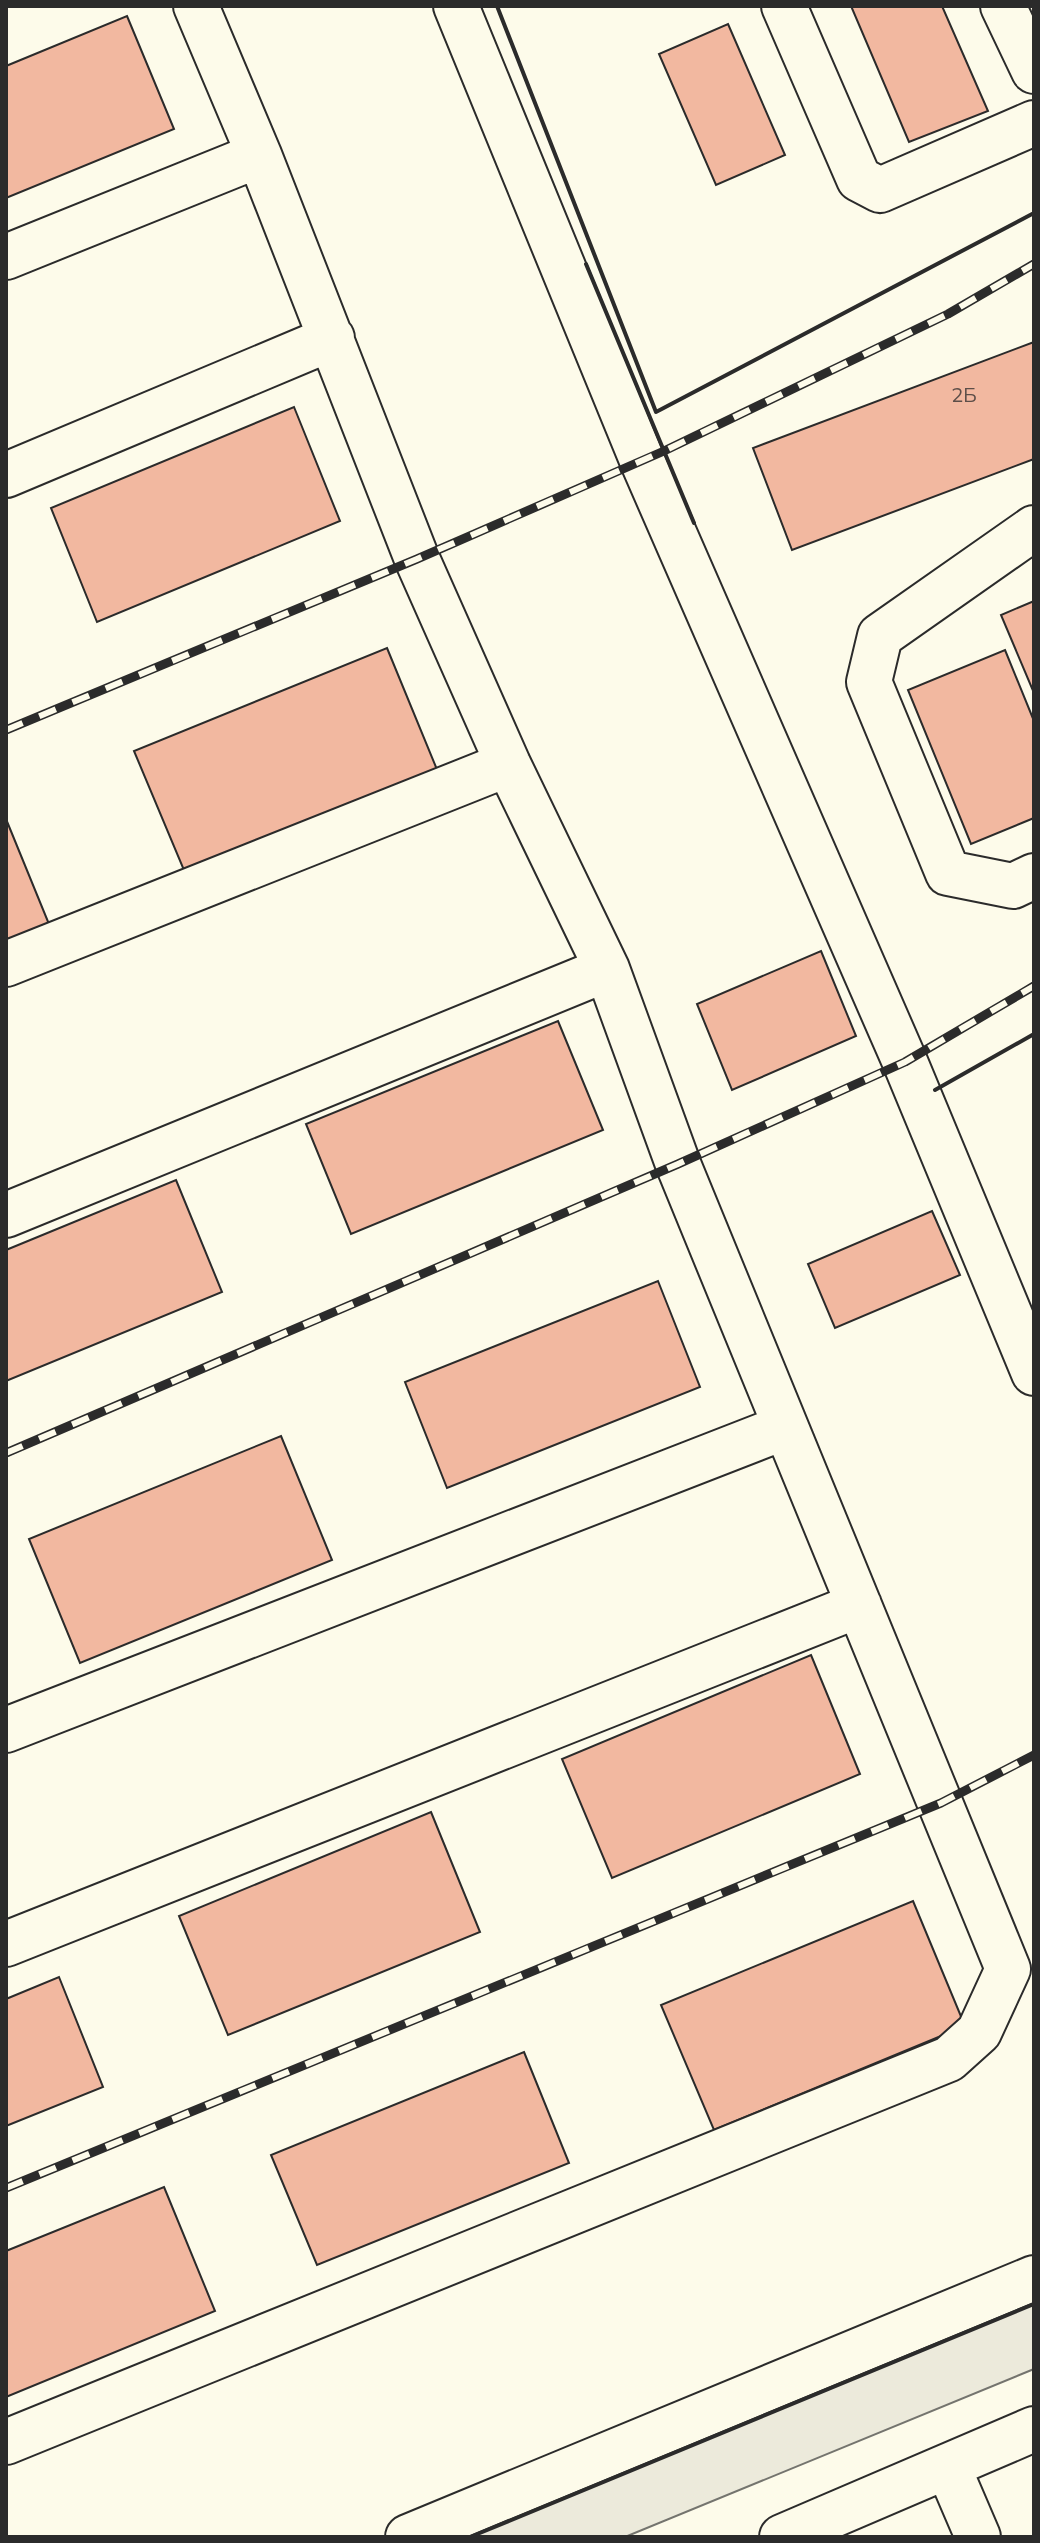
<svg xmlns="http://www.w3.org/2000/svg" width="1040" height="2543" font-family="Mulish,sans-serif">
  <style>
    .parking { fill: #eceadb; stroke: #74746e; stroke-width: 2 }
    .building { fill: #f2b8a0; stroke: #2b2b2b; stroke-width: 2 }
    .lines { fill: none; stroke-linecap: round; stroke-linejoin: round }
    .minor-casing { stroke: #2b2b2b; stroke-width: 48 }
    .minor { stroke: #fdfbea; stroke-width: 44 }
    .rail-casing { stroke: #2b2b2b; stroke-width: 9 }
    .rail { stroke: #fdfbea; stroke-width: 6; stroke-dasharray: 18; stroke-linecap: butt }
    .wall { stroke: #2b2b2b; stroke-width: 4 }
    .labels { text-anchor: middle; stroke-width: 6; stroke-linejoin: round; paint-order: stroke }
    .number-label { font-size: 20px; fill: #5d4e48 }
  </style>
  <rect width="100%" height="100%" fill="#fdfbea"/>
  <path class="parking" d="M 1034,2304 L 1034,2369 L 625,2537 L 470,2537 Z"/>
  <path class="building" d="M 851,6 L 942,6 L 988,111 L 909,142 Z
    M 127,16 L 174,129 L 6,198 L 6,66 Z
    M 728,24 L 785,155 L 716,185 L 659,54 Z
    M 1034,342 L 1034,459 L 792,550 L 753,448 Z
    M 294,407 L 340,521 L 97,622 L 51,508 Z
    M 1034,601 L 1034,693 L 1001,615 Z
    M 387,648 L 438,772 L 186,875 L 134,751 Z
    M 1005,650 L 1034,721 L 1034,818 L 971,844 L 908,690 Z
    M 6,819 L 51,929 L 6,948 Z
    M 821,951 L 856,1036 L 732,1090 L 697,1004 Z
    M 558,1021 L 603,1130 L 351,1234 L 306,1124 Z
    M 176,1180 L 222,1292 L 6,1381 L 6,1250 Z
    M 932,1211 L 960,1275 L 835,1328 L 808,1264 Z
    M 658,1281 L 700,1387 L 447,1488 L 405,1382 Z
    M 281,1436 L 332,1560 L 80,1663 L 29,1539 Z
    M 811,1655 L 860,1774 L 612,1878 L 562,1759 Z
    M 431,1812 L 480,1932 L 228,2035 L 179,1916 Z
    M 913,1901 L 965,2026 L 714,2130 L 661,2005 Z
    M 59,1977 L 103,2087 L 6,2126 L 6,1999 Z
    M 524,2052 L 569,2163 L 317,2265 L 271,2155 Z
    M 164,2187 L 215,2311 L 6,2397 L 6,2251 Z"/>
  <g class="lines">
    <g class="minor-casing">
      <path id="minor" d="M 456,6 L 642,460 L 905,1062 L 1034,1373
        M 784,6 L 859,179 L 880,190 L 1034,123
        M 1003,6 L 1034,71
        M 6,257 L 259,155
        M 6,475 L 332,338
        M 1034,528 L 880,636 L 869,682 L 948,873 L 1013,886 L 1034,876
        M 6,964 L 508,764
        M 6,1215 L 607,969
        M 6,1730 L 785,1427
        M 6,1944 L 859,1605
        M 6,2442 L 949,2059 L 979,2032 L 1008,1969 L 678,1164 L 607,969 L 508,764 L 417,559 L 259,155 L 196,6
        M 948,2467 L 978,2537
        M 408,2537 L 1034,2278
        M 782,2537 L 1034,2429"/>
    </g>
    <use href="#minor" class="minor"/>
    <g class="rail-casing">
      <path id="rail" d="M 6,730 L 417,559 L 664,451 L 948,314 L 1034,264
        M 6,1453 L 678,1164 L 905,1062 L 1034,986
        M 6,2188 L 941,1803 L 1034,1755"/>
    </g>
    <use href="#rail" class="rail"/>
    <path class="wall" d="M 497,6 L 656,412 L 1034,213
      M 586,264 L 694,523
      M 935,1090 L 1034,1034
      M 470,2537 L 1034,2304"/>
  </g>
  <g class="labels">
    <g class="number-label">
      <text x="964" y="402">2Б</text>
    </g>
  </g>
  <rect width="1040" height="2543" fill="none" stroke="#2b2b2b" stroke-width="16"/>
</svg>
